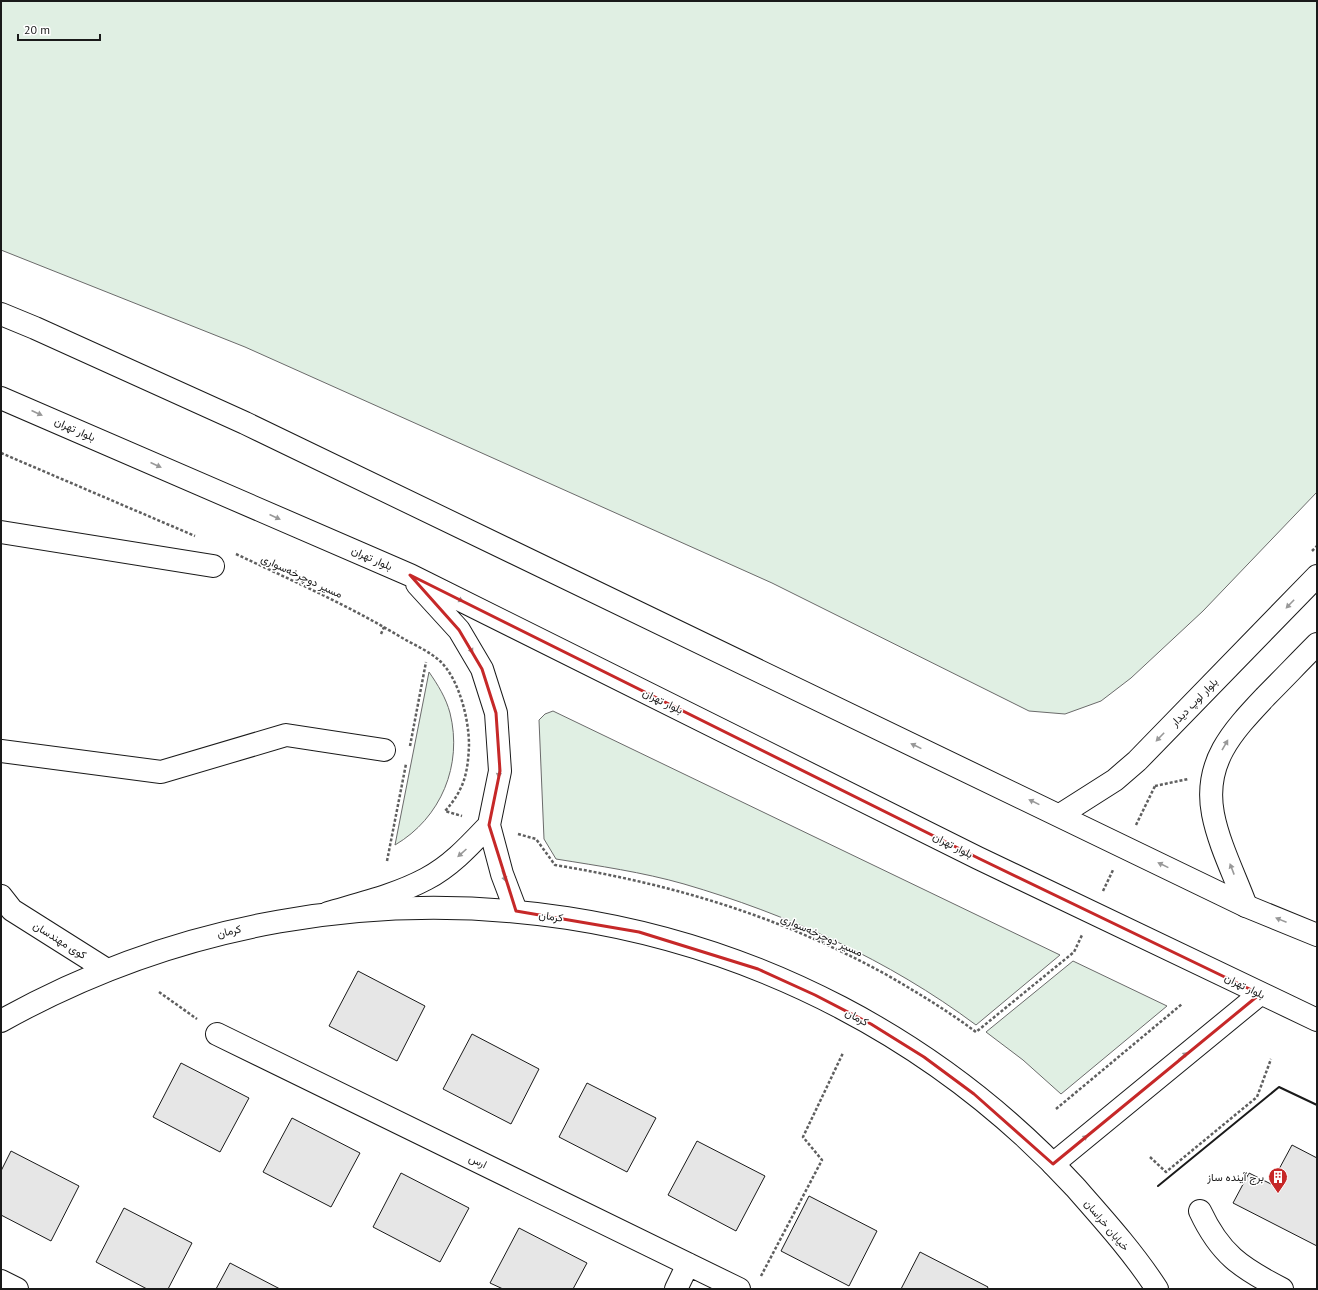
<svg xmlns="http://www.w3.org/2000/svg" width="1318" height="1290" font-family="'PT Sans',Vazirmatn,sans-serif">
  <style>
    .green { fill: #e0efe3; stroke: #6a6a6a }
    .building { fill: #e6e6e6; stroke: #1a1a1a }
    .lines { fill: none; stroke-linecap: round; stroke-linejoin: round }
    .street-casing { stroke: #1a1a1a; stroke-width: 24 }
    .secondary-casing { stroke: #1a1a1a; stroke-width: 24 }
    .primary-casing { stroke: #1a1a1a; stroke-width: 24 }
    .path { stroke: #5f5f5f; stroke-width: 2.5; stroke-dasharray: 3 2; stroke-linecap: butt }
    .street { stroke: #fff; stroke-width: 22 }
    .secondary { stroke: #fff; stroke-width: 22 }
    .primary { stroke: #fff; stroke-width: 22 }
    .wall { stroke: #1a1a1a; stroke-width: 2 }
    .oneway { fill: #989898 }
    .marked { fill: none; stroke: #c62828; stroke-width: 3; stroke-linejoin: round }
    .labels { text-anchor: middle; stroke-width: 3; stroke-linejoin: round; paint-order: stroke }
    .street-label { font-size: 11px; fill: #1a1a1a; stroke: #fff }
    .poi-label { font-size: 11px; fill: #1a1a1a; stroke: #fff; text-anchor: end }
  </style>
  <rect width="100%" height="100%" fill="#fff"/>
  <path class="green" d="M 1,1 L 1317,1 L 1317,492 L 1203,611 L 1131,678 L 1101,701 L 1065,714 L 1029,711 L 772,583 L 245,347 L 1,250 Z
    M 429,672 C 438,685 446,698 450,713 C 463,765 441,818 395,845 Z
    M 553,711 L 1060,955 L 976,1025 C 889,960 787,914 684,884 C 642,872 599,866 556,859 L 544,839 L 539,720 L 545,714 Z
    M 1073,961 L 1167,1006 L 1061,1094 L 1023,1060 L 986,1032 Z"/>
  <path class="building" d="M 358,971 L 425,1006 L 397,1061 L 329,1026 Z
    M 472,1034 L 539,1069 L 511,1124 L 443,1089 Z
    M 181,1063 L 249,1098 L 220,1152 L 153,1117 Z
    M 587,1083 L 656,1118 L 627,1172 L 559,1137 Z
    M 292,1118 L 360,1153 L 331,1207 L 263,1172 Z
    M 697,1141 L 765,1176 L 736,1231 L 668,1195 Z
    M 1292,1145 L 1317,1158 L 1317,1246 L 1233,1203 L 1249,1173 L 1271,1184 Z
    M 11,1151 L 79,1186 L 51,1241 L 1,1215 L 1,1171 Z
    M 401,1173 L 469,1208 L 440,1262 L 373,1227 Z
    M 809,1196 L 877,1231 L 849,1286 L 781,1251 Z
    M 124,1208 L 192,1243 L 168,1289 L 147,1289 L 96,1262 Z
    M 519,1228 L 587,1263 L 573,1289 L 503,1289 L 490,1283 Z
    M 920,1252 L 988,1287 L 987,1289 L 901,1289 Z
    M 230,1263 L 280,1289 L 216,1289 Z"/>
  <g class="lines">
    <g class="street-casing">
      <path id="street" d="M 1,532 L 213,566
        M 1,751 L 161,772 L 286,735 L 384,750
        M 1,896 L 12,910 L 107,970
        M 217,1034 L 739,1289
        M 1200,1211 C 1220,1254 1241,1268 1282,1289
        M 1,1281 L 17,1289
        M 676,1289 L 688,1264"/>
    </g>
    <g class="secondary-casing">
      <path id="secondary" d="M 1060,815 L 1115,780 L 1137,761 L 1317,576
        M 1246,906 C 1235,876 1219,845 1213,814 C 1203,762 1233,731 1266,696 C 1283,679 1300,661 1317,644
        M 1,1021 C 354,823 800,889 1075,1187 C 1104,1220 1133,1252 1157,1289"/>
    </g>
    <g class="primary-casing">
      <path id="primary" d="M 1,314 L 35,328 L 245,423 L 1246,906 L 1317,935
        M 1,398 L 410,575 L 978,858 L 1317,1020
        M 417,584 L 459,630 L 482,669 L 496,713 L 500,771 L 489,825 L 502,874 L 516,911
        M 328,913 C 362,903 396,895 426,879 C 451,866 470,845 489,825
        M 1053,1164 L 1260,994"/>
    </g>
    <path class="path" d="M 1,453 L 195,536
      M 1312,551 L 1317,546
      M 236,554 C 293,581 350,606 404,639 C 415,645 430,652 440,661 C 459,679 469,719 469,745 C 468,773 464,790 445,811 L 462,816
      M 381,634 L 384,627
      M 410,746 L 426,662
      M 1155,786 L 1188,779
      M 1136,825 L 1155,786
      M 518,834 L 536,839 L 555,865 C 676,885 779,916 887,975 C 918,993 948,1011 976,1032 L 1074,952 L 1082,935
      M 387,861 L 406,764
      M 1103,891 L 1113,870
      M 159,992 L 197,1019
      M 1056,1109 L 1182,1004
      M 1150,1157 L 1166,1172 L 1257,1097 L 1271,1059
      M 761,1276 L 822,1160 L 803,1137 L 843,1053"/>
    <use href="#street" class="street"/>
    <use href="#secondary" class="secondary"/>
    <use href="#primary" class="primary"/>
    <path class="wall" d="M 1158,1186 L 1279,1087 L 1317,1105"/>
  </g>
  <defs><path id="oneway-solid" d="M-6-.8H1V-3.2L6.5 0L1 3.2V.8H-6Z"/></defs>
  <g class="oneway">
    <use href="#oneway-solid" transform="translate(37 413) rotate(24)"/>
    <use href="#oneway-solid" transform="translate(156 465) rotate(24)"/>
    <use href="#oneway-solid" transform="translate(275 517) rotate(24)"/>
    <use href="#oneway-solid" transform="translate(458 599) rotate(26)"/>
    <use href="#oneway-solid" transform="translate(1290 604) rotate(134)"/>
    <use href="#oneway-solid" transform="translate(470 648) rotate(60)"/>
    <use href="#oneway-solid" transform="translate(1160 737) rotate(134)"/>
    <use href="#oneway-solid" transform="translate(1225 745) rotate(-60)"/>
    <use href="#oneway-solid" transform="translate(916 746) rotate(-154)"/>
    <use href="#oneway-solid" transform="translate(499 772) rotate(95)"/>
    <use href="#oneway-solid" transform="translate(1034 802) rotate(-154)"/>
    <use href="#oneway-solid" transform="translate(462 853) rotate(138)"/>
    <use href="#oneway-solid" transform="translate(1163 865) rotate(-154)"/>
    <use href="#oneway-solid" transform="translate(1232 869) rotate(-111)"/>
    <use href="#oneway-solid" transform="translate(504 876) rotate(71)"/>
    <use href="#oneway-solid" transform="translate(1281 920) rotate(-158)"/>
    <use href="#oneway-solid" transform="translate(1183 1056) rotate(-39)"/>
    <use href="#oneway-solid" transform="translate(1083 1139) rotate(-40)"/>
  </g>
  <path class="marked" d="M 410,575 L 978,858 L 1260,994 L 1053,1164 L 974,1094 L 924,1057 L 871,1024 L 815,995 L 758,969 L 639,932 L 516,911 L 489,825 L 500,771 L 496,713 L 482,669 L 459,630 Z"/>
  <defs>
    <g id="building-pin" transform="scale(1)"><path d="M0 17L-7.5 6A9.5 9.5 0 1 1 7.5 6Z" fill="#c62828" stroke="#fff"/><path d="M-4-6H4V6H1V3H-1V6H-4ZM-2.5-4.3h1.7v1.8h-1.7ZM.8-4.3h1.7v1.8H.8ZM-2.5-1h1.7V.8h-1.7ZM.8-1h1.7V.8H.8Z" fill="#fff"/></g>
  </defs>
  <g fill-rule="evenodd">
    <use href="#building-pin" x="1278" y="1177"/>
  </g>
  <g class="labels">
    <g class="street-label">
      <text transform="translate(75 429) rotate(24)" y="4">بلوار تهران</text>
      <text transform="translate(372 558) rotate(24)" y="4">بلوار تهران</text>
      <text transform="translate(302 576) rotate(25)" y="4">مسیر دوچرخه‌سواری</text>
      <text transform="translate(663 701) rotate(26)" y="4">بلوار تهران</text>
      <text transform="translate(1194 702) rotate(-46)" y="4">بلوار لوپ دیدار</text>
      <text transform="translate(953 845) rotate(27)" y="4">بلوار تهران</text>
      <text transform="translate(551 916) rotate(8)" y="4">کرمان</text>
      <text transform="translate(229 931) rotate(-13)" y="4">کرمان</text>
      <text transform="translate(822 935) rotate(24)" y="4">مسیر دوچرخه‌سواری</text>
      <text transform="translate(60 940) rotate(32)" y="4">کوی مهندسان</text>
      <text transform="translate(1245 986) rotate(26)" y="4">بلوار تهران</text>
      <text transform="translate(857 1017) rotate(28)" y="4">کرمان</text>
      <text transform="translate(478 1161) rotate(26)" y="4">ارس</text>
      <text transform="translate(1107 1225) rotate(50)" y="4">خیابان خراسان</text>
    </g>
    <g class="poi-label">
      <text x="1264" y="1181">برج آینده ساز</text>
    </g>
  </g>
  <rect width="1318" height="1290" fill="none" stroke="#1a1a1a" stroke-width="4"/>
  <path d="M18 34v6h82v-6" fill="none" stroke="#1a1a1a" stroke-width="2"/>
  <text x="24" y="34" font-size="12" fill="#1a1a1a" stroke="#ffffff" stroke-width="3" paint-order="stroke">20 m</text>
</svg>
